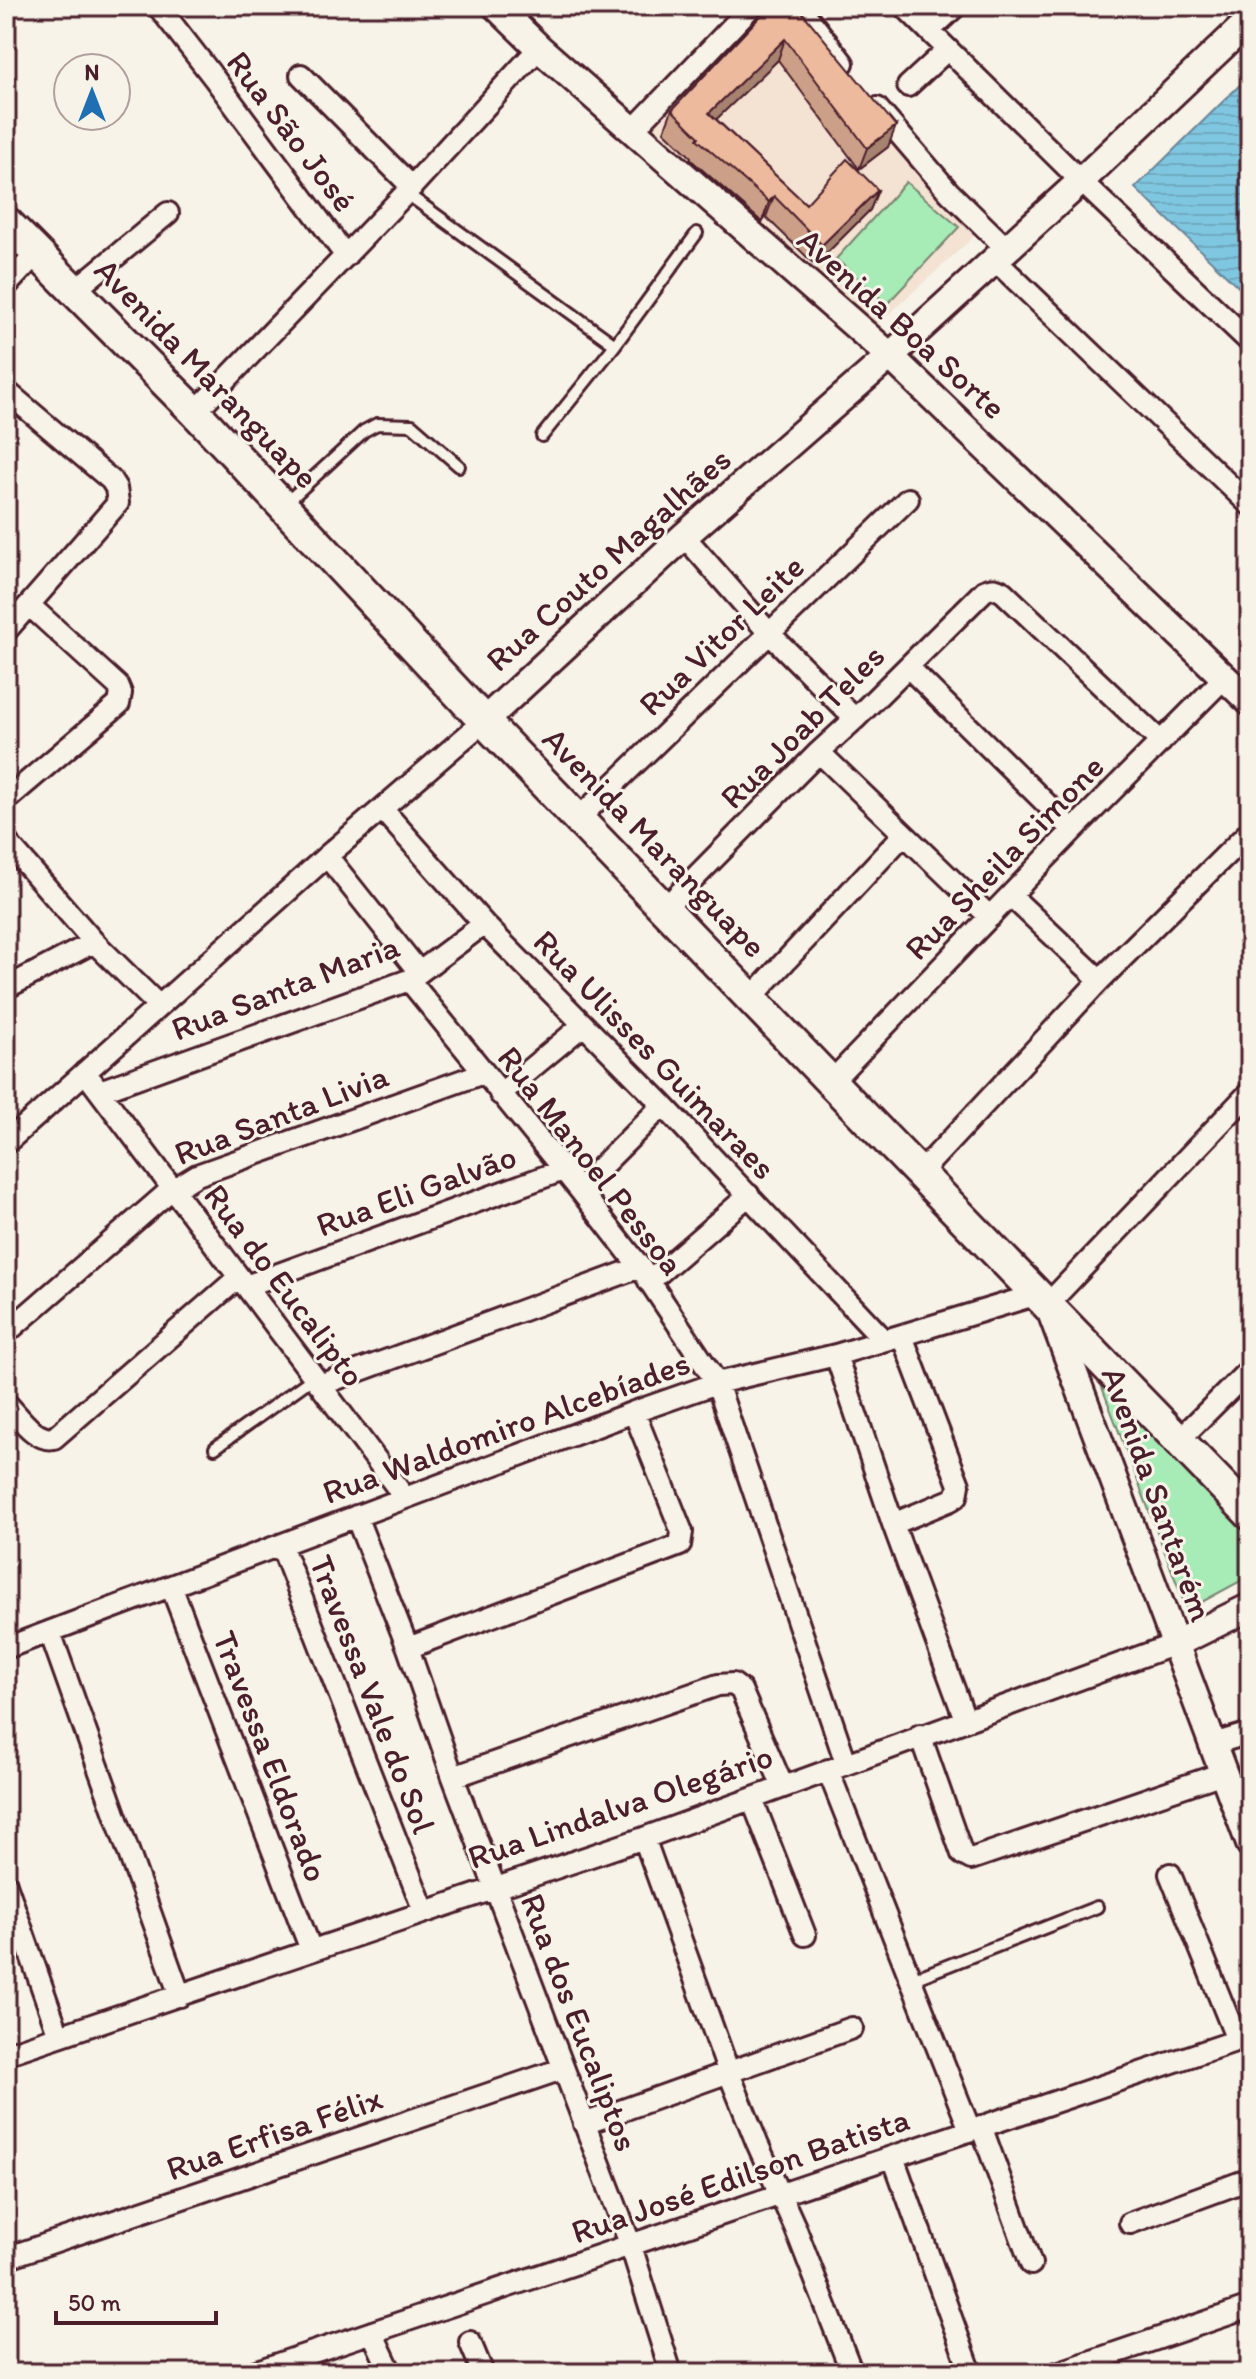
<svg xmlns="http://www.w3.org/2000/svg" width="1256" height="2379" font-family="Itim,sans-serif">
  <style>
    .built { fill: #f4e2d2 }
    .green { fill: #a7ebb6; stroke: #788570; stroke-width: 2 }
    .water { fill: url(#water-rules); stroke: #6a8498; stroke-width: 2 }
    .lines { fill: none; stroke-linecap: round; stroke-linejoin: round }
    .service-casing { stroke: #4a1f2b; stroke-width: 16 }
    .minor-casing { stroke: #4a1f2b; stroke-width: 26 }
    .tertiary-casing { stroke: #4a1f2b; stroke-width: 32 }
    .secondary-casing { stroke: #4a1f2b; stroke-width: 36 }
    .service { stroke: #f7f3e8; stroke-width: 10 }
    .minor { stroke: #f7f3e8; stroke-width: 20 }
    .tertiary { stroke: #f7f3e8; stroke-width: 26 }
    .secondary { stroke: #f7f3e8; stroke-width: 30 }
    .wall { fill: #cca088; stroke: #4a1f2b; stroke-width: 2 }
    .shaded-wall { fill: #a6826f; stroke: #4a1f2b; stroke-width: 2 }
    .building { fill: #edba9e; stroke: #4a1f2b; stroke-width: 2 }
    .labels { text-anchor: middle; stroke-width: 6; stroke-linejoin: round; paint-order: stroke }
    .street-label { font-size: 34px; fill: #4a1f2b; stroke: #f7f3e8 }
  </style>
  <defs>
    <pattern id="water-rules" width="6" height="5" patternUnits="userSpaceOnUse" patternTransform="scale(2)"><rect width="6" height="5" fill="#7fc7e0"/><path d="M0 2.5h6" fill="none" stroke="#6faac0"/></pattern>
  </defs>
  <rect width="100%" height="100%" fill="#f7f3e8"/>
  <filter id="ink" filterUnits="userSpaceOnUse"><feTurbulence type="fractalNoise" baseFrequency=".0125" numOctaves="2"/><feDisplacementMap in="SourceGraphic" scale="16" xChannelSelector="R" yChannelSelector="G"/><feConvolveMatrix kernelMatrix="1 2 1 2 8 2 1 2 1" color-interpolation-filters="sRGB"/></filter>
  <g filter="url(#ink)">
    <path class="built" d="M 772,6 L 783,6 L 899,149 L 979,232 L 868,333 L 647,129 Z"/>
    <path class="green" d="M 906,182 L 959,227 L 887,304 L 836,259 Z
      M 1100,1382 L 1250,1535 L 1250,1576 L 1187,1610 Z"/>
    <path class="water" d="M 1250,75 L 1250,298 L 1135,188 Z"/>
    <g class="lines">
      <g class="service-casing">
        <path id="service" d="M 406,193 L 615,345
          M 542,436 L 615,345 L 697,233
          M 286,503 L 364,431 L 377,424 L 412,425 L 459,466
          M 215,1448 L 314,1377
          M 911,1980 L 1097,1907"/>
      </g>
      <g class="minor-casing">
        <path id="minor" d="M 158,6 L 214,78 L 346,256
          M 799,6 L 843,63
          M 904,6 L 1081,181 L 1250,342
          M 1238,6 L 1250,18
          M 929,31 L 956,6
          M 301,75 L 412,187
          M 908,86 L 947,50
          M 877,108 L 949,192 L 1007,249
          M 634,129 L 752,6
          M 995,260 L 1250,505
          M 6,286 L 37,253
          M 74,291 L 168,213
          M 6,391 L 111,480 L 116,488 L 118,503 L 6,631
          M 195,412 L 406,193 L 539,48
          M 684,536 L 769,633 L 855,719
          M 908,667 L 1073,830
          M 819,752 L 990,917
          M 6,800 L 119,704 L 121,693 L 118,686 L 29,605
          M 382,809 L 484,924 L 663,1105 L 884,1340
          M 579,818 L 908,499
          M 6,841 L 94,942 L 159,1006
          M 327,856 L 419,972
          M 1011,896 L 1100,980
          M 665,908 L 819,752 L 855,719 L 984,591 C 992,587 996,588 1003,592 L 1161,742
          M 409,980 L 579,1189 L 640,1267 L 717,1383 L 846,1763
          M 6,988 L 94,942
          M 752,997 L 904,834
          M 85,1072 L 405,1498
          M 831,1082 L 1073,830 L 1224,678
          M 100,1091 L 409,980 L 484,924
          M 500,1094 L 582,1026
          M 6,1143 L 327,856 L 484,721
          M 920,1173 L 1100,980 L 1250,831
          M 579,1189 L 663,1105
          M 649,1282 L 749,1195
          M 246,1286 L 563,1170
          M 1048,1304 L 1250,1092
          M 6,1333 L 166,1194 L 197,1175 L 483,1073
          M 836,1355 L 893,1524 L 965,1719
          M 320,1385 L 640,1267
          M 6,1403 C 19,1416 35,1442 54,1438 L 239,1277
          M 1179,1440 L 1250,1369
          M 356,1516 L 408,1648 L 453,1777 L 631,2246 L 671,2373
          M 893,1524 L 951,1500 L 957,1496 L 959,1485 L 902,1336
          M 281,1545 L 424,1911
          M 171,1586 L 311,1950
          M 50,1632 L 180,1996
          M 6,1648 L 634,1412 L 717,1383 L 836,1355 L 1038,1294
          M 408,1648 L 680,1545 L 682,1532 L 634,1412
          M 920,1735 L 962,1854 L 971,1859 L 1223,1773
          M 1213,1744 L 1250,1733
          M 828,1770 L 970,2130
          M 453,1777 L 718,1685 L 733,1684 L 741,1690 L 783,1787
          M 752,1799 L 805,1935
          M 644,1838 L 729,2073 L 757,2143 L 795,2227 L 852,2373
          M 1170,1874 L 1237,2040
          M 6,1884 L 59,2036
          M 6,2054 L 644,1838 L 1175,1644
          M 584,2124 L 852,2028
          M 981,2126 L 1031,2264
          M 893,2157 L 971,2373
          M 1130,2223 L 1250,2179
          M 6,2258 L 562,2069
          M 372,2332 L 391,2373
          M 470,2342 L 483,2373
          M 251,2373 L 1250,2036
          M 1057,2373 L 1250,2307"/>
      </g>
      <g class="tertiary-casing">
        <path id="tertiary" d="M 496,6 L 539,48 L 890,356 L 1250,702
          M 484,721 L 684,536 L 890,356 L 1081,181 L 1250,20
          M 1051,1312 L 1250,1844
          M 1175,1644 L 1250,1607"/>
      </g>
      <g class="secondary-casing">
        <path id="secondary" d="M 6,222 L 195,412 L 484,721 L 831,1082 L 1250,1514"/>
      </g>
      <use href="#service" class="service"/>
      <use href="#minor" class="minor"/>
      <use href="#tertiary" class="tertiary"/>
      <use href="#secondary" class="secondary"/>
    </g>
    <path class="wall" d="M 770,6 L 888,147 L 859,169 L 778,60 L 716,119 L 806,204 L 878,190 L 870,210 L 815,265 L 766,217 L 762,222 L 690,159 L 691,157 L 664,131 L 672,110 Z"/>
    <path class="shaded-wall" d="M 785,39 L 778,60 L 702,133 L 709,113 Z
      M 896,126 L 888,147 L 859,169 L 867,148 Z
      M 878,190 L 870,210 L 815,265 L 822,245 Z
      M 774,196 L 766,217 L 762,222 L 769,202 Z"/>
    <path class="building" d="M 770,6 L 797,6 L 896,126 L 867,148 L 785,39 L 709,113 L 806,204 L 847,159 L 878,190 L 822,245 L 774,196 L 769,202 L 697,139 L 699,137 L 672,110 Z"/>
  </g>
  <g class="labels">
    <g class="street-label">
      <text transform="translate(292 131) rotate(53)" y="12">Rua São José</text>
      <text transform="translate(902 323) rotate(42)" y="12">Avenida Boa Sorte</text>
      <text transform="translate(207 373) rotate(46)" y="12">Avenida Maranguape</text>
      <text transform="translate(608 559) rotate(-42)" y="12">Rua Couto Magalhães</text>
      <text transform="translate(721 635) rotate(-44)" y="12">Rua Vitor Leite</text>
      <text transform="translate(802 726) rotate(-45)" y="12">Rua Joab Teles</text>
      <text transform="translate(655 842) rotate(46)" y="12">Avenida Maranguape</text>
      <text transform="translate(1004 857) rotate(-46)" y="12">Rua Sheila Simone</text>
      <text transform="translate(285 987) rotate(-21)" y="12">Rua Santa Maria</text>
      <text transform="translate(655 1054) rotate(46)" y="12">Rua Ulisses Guimaraes</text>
      <text transform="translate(281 1114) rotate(-21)" y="12">Rua Santa Livia</text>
      <text transform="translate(591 1160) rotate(52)" y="12">Rua Manoel Pessoa</text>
      <text transform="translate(416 1190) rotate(-20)" y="12">Rua Eli Galvão</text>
      <text transform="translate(285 1285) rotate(53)" y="12">Rua do Eucalipto</text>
      <text transform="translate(506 1427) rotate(-20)" y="12">Rua Waldomiro Alcebíades</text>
      <text transform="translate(1158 1494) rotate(70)" y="12">Avenida Santarém</text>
      <text transform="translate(373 1694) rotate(69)" y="12">Travessa Vale do Sol</text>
      <text transform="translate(271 1756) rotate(69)" y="12">Travessa Eldorado</text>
      <text transform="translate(620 1806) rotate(-19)" y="12">Rua Lindalva Olegário</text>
      <text transform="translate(580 2022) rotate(69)" y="12">Rua dos Eucaliptos</text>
      <text transform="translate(274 2133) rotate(-19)" y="12">Rua Erfisa Félix</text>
      <text transform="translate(740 2175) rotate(-19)" y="12">Rua José Edilson Batista</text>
    </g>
  </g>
  <rect width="1256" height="2379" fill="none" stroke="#f7f3e8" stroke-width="32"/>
  <rect x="16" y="16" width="1224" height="2347" fill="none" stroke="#4a1f2b" stroke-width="3" filter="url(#ink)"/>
  <g transform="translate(92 92)"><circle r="38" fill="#f7f3e8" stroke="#b29e9c" stroke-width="2"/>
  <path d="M0-6L14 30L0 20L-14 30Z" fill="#1f6fb2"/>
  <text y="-12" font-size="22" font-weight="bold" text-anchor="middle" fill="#4a1f2b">N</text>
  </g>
  <path d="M56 2311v12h160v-12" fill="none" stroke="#4a1f2b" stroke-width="4"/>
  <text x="68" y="2311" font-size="24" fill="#4a1f2b" stroke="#f7f3e8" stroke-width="6" paint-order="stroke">50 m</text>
</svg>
